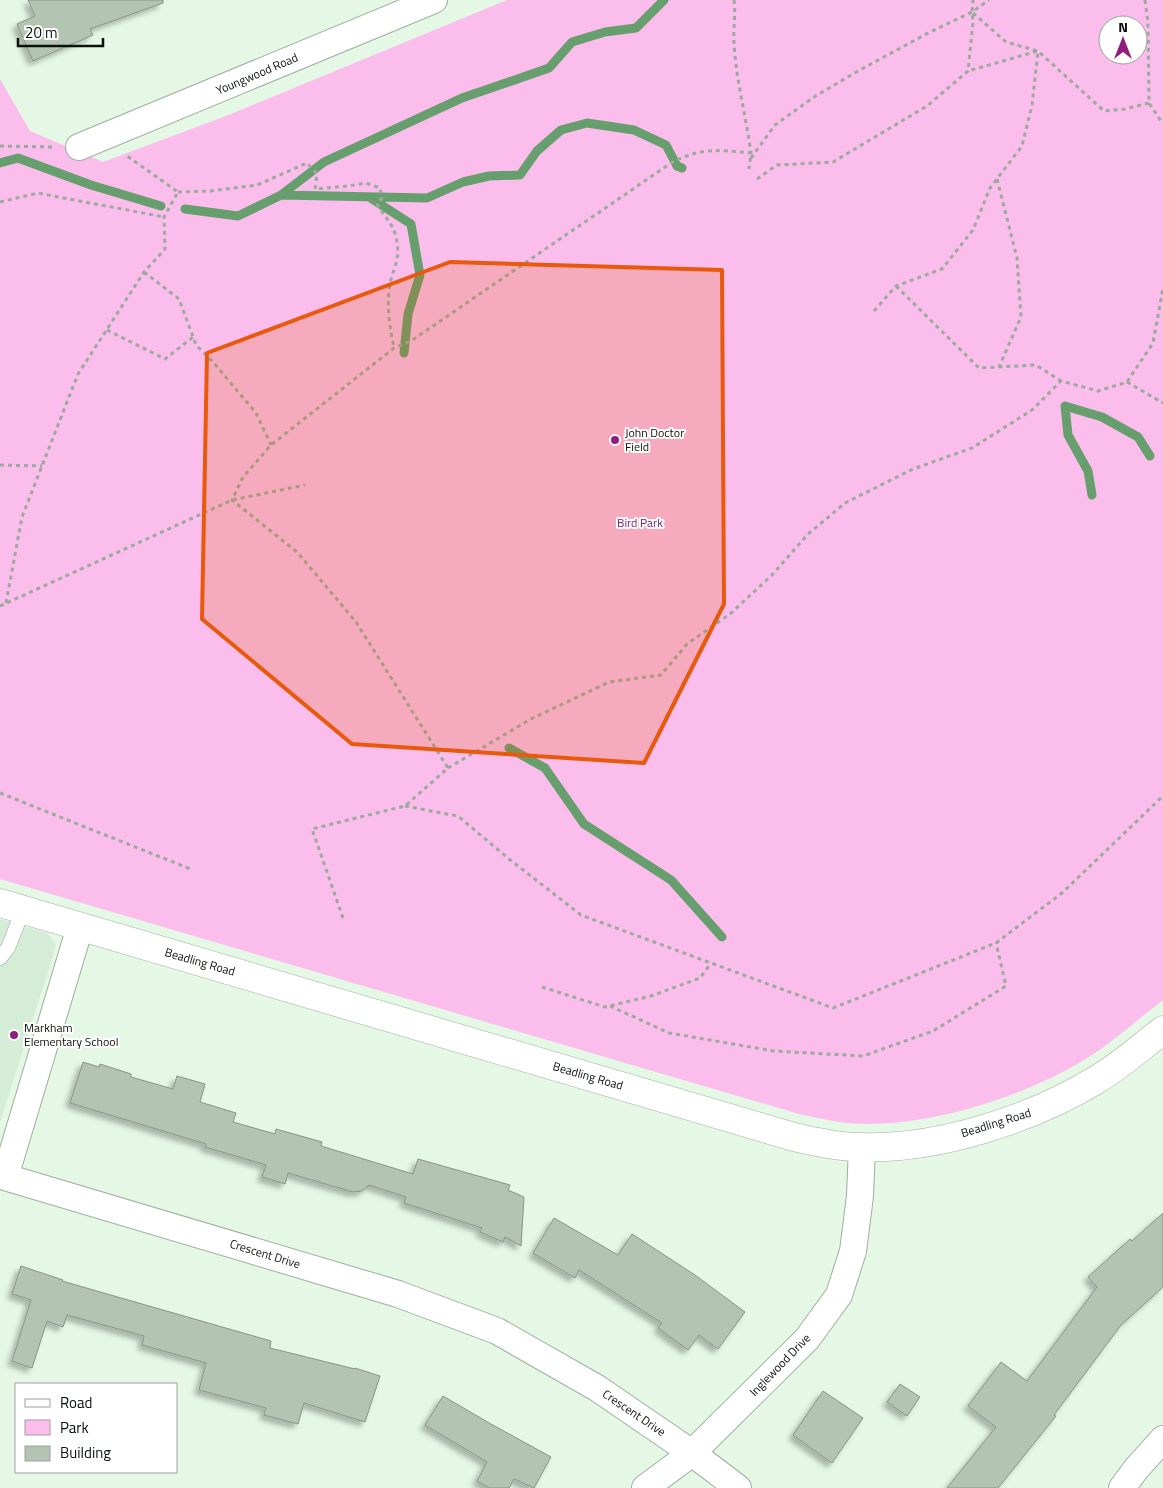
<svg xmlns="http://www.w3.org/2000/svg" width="1163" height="1488" font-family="'Titillium Web',sans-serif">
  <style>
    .built { fill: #d5edd7 }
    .green { fill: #fbbeec; fill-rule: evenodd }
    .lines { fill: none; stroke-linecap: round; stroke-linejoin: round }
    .stream { stroke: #679e6d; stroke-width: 9 }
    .building { fill: #b3c4b3; stroke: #859586; filter: url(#shadow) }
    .service-casing { stroke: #9eaf9f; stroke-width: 15 }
    .minor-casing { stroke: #9eaf9f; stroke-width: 28 }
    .tertiary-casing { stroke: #9eaf9f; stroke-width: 29 }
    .path { stroke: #9baa9c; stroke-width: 3; stroke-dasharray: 4 4; stroke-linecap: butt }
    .service { stroke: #fff; stroke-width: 14 }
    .minor { stroke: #fff; stroke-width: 26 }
    .tertiary { stroke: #fff; stroke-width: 28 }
    .marked { fill: #e8590c; fill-opacity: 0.2; stroke: #e8590c; stroke-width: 4; stroke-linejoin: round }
    .poi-dot { fill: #901d7e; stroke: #fff; stroke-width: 2 }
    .labels { text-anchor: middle; stroke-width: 4; stroke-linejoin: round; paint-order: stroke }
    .street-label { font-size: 12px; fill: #0b110b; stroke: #fff }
    .poi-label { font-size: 12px; fill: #0b110b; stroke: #fff; text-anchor: start }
    .park-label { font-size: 12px; fill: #7c236d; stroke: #fff }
  </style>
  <defs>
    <filter id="shadow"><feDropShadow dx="-4.5" dy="4.5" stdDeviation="2.5" flood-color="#0004"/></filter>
  </defs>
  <rect width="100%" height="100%" fill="#e5f8e6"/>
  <path class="built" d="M 0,919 L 48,933 L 56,946 L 0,1123 Z"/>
  <path class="green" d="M 507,0 L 1163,0 L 1163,1000 C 1137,1020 1112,1043 1084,1060 C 1025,1096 937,1124 867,1124 C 844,1124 822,1119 799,1114 L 0,879 L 0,79 L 30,131 L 103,162 L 226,116 ZM 1108,25 L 1138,25 L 1138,55 L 1108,55 Z"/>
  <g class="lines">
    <path class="stream" d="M 0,163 L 18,158 L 91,185 L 161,206
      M 281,195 L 427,198 L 463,182 L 489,176 L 520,175 L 537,151 L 561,130 L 587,123 L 634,130 L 666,145 L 677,166 L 682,168
      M 369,197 L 411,224 L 420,275 L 408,314 L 404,353
      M 185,209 L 238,216 L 281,195 L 324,162 L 462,98 L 549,68 L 572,42 L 605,32 L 636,28 L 664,0
      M 1092,495 L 1088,471 L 1068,435 L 1065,406 L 1102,417 L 1138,437 L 1150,456
      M 509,748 L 545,768 L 584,824 L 671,880 L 722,937"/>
  </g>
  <path class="building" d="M 28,0 L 163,0 L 163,3 L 90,29 L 93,35 L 33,61 L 17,24 L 35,16 Z
    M 83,1062 L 99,1067 L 100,1064 L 131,1074 L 131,1077 L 173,1089 L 177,1076 L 205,1084 L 200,1102 L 236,1113 L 233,1122 L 275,1134 L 276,1129 L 322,1142 L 321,1146 L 413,1174 L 418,1159 L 510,1185 L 508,1190 L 524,1197 L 521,1246 L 505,1237 L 503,1242 L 480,1232 L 482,1228 L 404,1203 L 406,1197 L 369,1185 L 362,1191 L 353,1192 L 288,1173 L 285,1184 L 262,1177 L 266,1165 L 205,1147 L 206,1144 L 70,1103 Z
    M 1163,1213 L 1163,1287 L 1121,1325 L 1054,1415 L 1056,1416 L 998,1488 L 947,1488 L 996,1427 L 968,1406 L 1001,1362 L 1027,1381 L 1097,1287 L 1088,1277 L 1130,1239 L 1132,1241 Z
    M 554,1218 L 618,1255 L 632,1234 L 695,1275 L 745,1312 L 718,1349 L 699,1335 L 688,1350 L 658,1328 L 662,1323 L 579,1270 L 575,1278 L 533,1253 Z
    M 21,1266 L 63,1280 L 62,1281 L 271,1341 L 270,1348 L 355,1369 L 355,1368 L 380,1376 L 365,1422 L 304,1403 L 298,1424 L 264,1415 L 266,1408 L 199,1390 L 206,1363 L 142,1345 L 144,1336 L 67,1315 L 63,1327 L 47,1321 L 32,1368 L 12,1361 L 31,1300 L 12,1294 Z
    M 900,1384 L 920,1397 L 907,1416 L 887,1402 Z
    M 823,1391 L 863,1418 L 832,1463 L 793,1435 Z
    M 443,1396 L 491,1424 L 551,1457 L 534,1488 L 514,1479 L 509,1488 L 489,1488 L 477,1481 L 487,1462 L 425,1425 Z"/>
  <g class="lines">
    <g class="service-casing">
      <path id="service" d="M 0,958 L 8,948 L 23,910"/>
    </g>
    <g class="minor-casing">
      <path id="minor" d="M 79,147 L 434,0
        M 80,927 L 5,1177 L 398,1294 L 497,1331 L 597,1388 L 692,1453 L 738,1488
        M 645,1488 L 692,1453 L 807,1339 L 839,1295 L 853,1251 L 860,1196 L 862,1147
        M 1122,1488 L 1136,1469 L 1163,1439"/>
    </g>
    <g class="tertiary-casing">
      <path id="tertiary" d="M 0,903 L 794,1137 C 816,1142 838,1147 861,1147 C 937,1150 1032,1119 1096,1080 C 1120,1066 1141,1047 1163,1030"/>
    </g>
    <path class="path" d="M 734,0 C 736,14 733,28 734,43 C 736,80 746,116 751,153
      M 1145,0 L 1148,23 L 1149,103 L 1163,124
      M 973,13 L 1006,42 L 1038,51 L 1104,111 L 1125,109 L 1149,103
      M 0,146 L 52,147
      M 751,158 L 775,125 L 814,97 L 858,71 L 930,32 L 972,12 L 989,0
      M 757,179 L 777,165 L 833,162 L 927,106 L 968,71 L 973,22 L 972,12 L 973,0
      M 997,179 L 1017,258 L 1021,317 L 999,367
      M 178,192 L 210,191 L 257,185 L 307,163 L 317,174 L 315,189 L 348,186 L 366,183 L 380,188 L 382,198 L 377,204 C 384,216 393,224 396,237 C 402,261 391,270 389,290 C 387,310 390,329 394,348
      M 0,202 L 38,193 L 164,217
      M 144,272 L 179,299 L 196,345 L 213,362 L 256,413 L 271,445
      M 896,286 L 979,368 L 1036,365 L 1061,381
      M 874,311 L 896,286 L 942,269 L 973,230 L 990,188 L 1022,146 L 1032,105 L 1038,51 L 968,71
      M 107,330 L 165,359 L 193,337
      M 1127,382 L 1163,403
      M 0,465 L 42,466
      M 6,603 L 22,517 L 78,374 L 144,272 L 165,249 L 164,217 L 178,192 L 127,156
      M 0,606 L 232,500 L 305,485
      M 448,768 L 531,719 L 609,682 L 661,675 L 687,644 L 730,614 L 772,575 L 807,535 L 845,503 L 913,469 L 972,448 L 1032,410 L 1061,381 L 1098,391 L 1127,382 L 1153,343 L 1163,288
      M 0,793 L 193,870
      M 405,806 L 458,816 L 509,859 L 581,915 L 833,1008 L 996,943 L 1062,893 L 1163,796
      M 343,918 L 312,829 L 405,806 L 448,768 L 356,622 L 297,552 L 232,500 L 243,477 L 271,445 L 394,348 L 411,341 L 671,163 C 701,147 719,150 751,153 L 749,169
      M 542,987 L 605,1007 L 651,996 L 700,978 L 711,963
      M 610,1006 L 669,1033 L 774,1051 L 863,1056 L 933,1031 L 1006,986 L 996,943"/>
    <use href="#service" class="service"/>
    <use href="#minor" class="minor"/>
    <use href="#tertiary" class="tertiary"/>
  </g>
  <path class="marked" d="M 450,262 L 722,270 L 724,604 L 644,763 L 352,744 L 202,619 L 207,353 Z"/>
  <g class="poi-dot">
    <circle cx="615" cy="440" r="5"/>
    <circle cx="14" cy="1035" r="5"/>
  </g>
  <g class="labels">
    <g class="street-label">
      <text transform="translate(257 74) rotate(-23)" y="4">Youngwood Road</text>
      <text transform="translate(200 962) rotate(16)" y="4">Beadling Road</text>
      <text transform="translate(588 1076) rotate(16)" y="4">Beadling Road</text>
      <text transform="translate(996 1123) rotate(-17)" y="4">Beadling Road</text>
      <text transform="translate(265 1254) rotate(17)" y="4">Crescent Drive</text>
      <text transform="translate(780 1365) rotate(-46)" y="4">Inglewood Drive</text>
      <text transform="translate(634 1413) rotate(34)" y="4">Crescent Drive</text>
    </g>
    <g class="poi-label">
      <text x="625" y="437">John Doctor<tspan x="625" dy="14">Field</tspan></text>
      <text x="24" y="1032">Markham<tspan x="24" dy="14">Elementary School</tspan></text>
    </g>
    <g class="park-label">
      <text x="640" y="527">Bird Park</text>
    </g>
  </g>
  <rect x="15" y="1383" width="162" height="90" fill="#ffffff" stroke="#9da09d"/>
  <rect x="25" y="1399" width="25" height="8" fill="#ffffff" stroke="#9da09d"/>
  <text x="60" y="1408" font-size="15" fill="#0b110b">Road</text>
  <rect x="25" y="1420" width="25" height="15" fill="#fbbeec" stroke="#9da09d"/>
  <text x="60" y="1433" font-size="15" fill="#0b110b">Park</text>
  <rect x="25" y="1446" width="25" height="15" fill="#b3c4b3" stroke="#9da09d"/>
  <text x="60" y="1458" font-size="15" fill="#0b110b">Building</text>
  <g transform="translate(1123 40)"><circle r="24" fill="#ffffff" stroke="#9da09d"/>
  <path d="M0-4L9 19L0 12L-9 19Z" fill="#901d7e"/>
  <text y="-8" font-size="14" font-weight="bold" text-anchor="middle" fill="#0b110b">N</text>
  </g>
  <path d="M18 38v8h85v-8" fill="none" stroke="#0b110b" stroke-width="2.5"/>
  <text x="25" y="38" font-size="15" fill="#0b110b" stroke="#ffffff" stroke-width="4" paint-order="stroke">20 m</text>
</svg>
